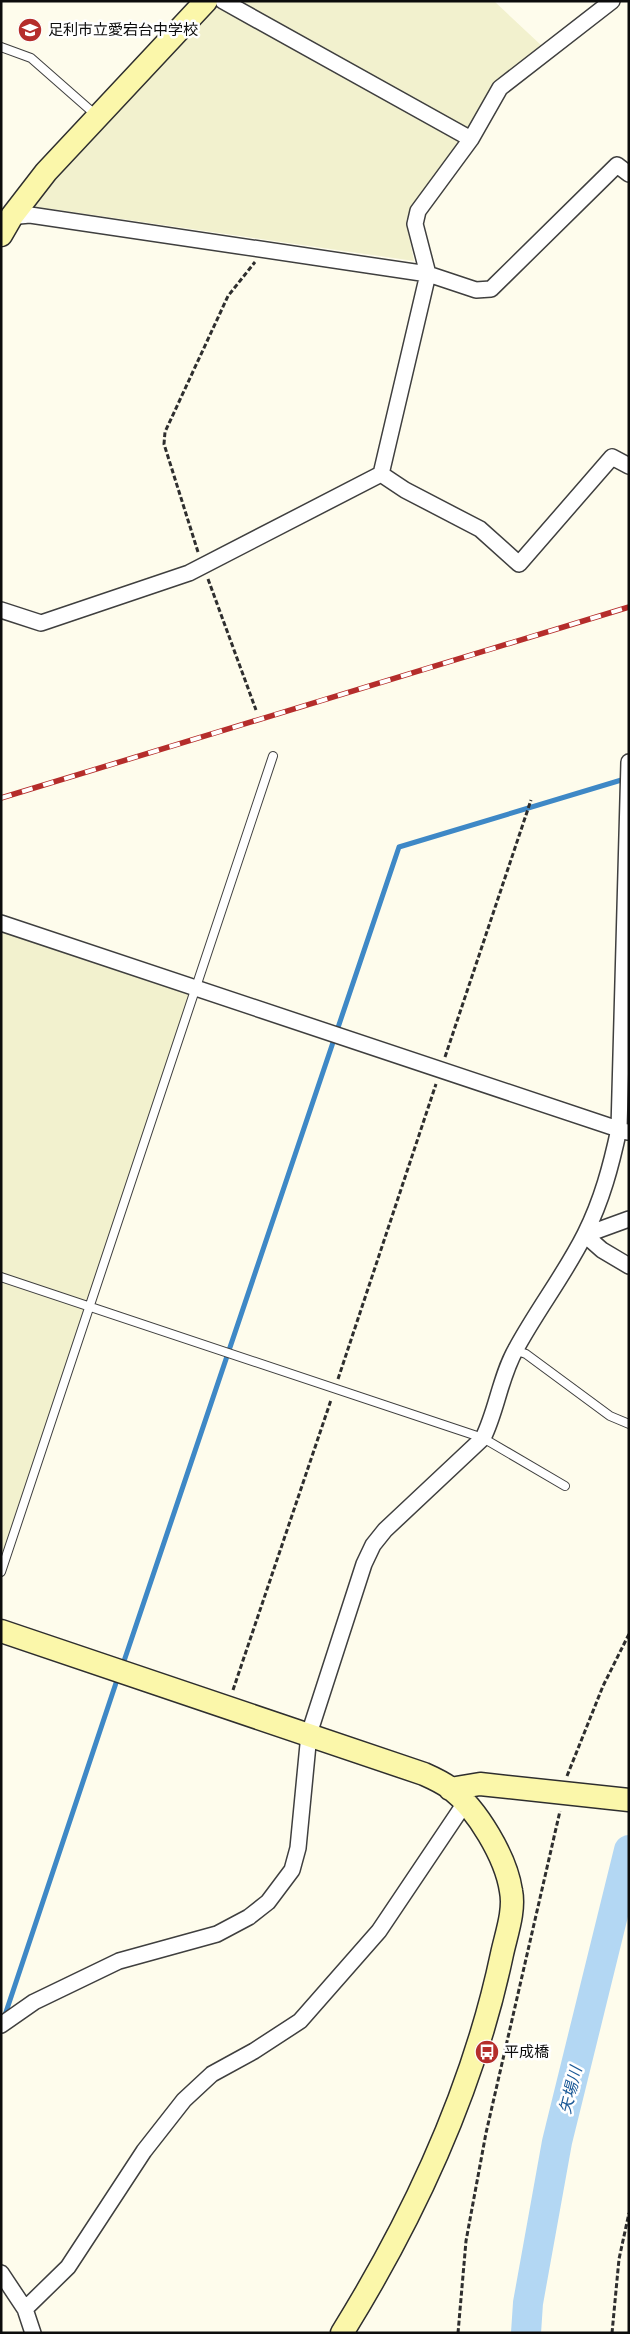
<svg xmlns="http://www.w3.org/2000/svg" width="630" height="2334" font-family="'Playfair Display','Noto Sans JP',serif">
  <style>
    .farmland { fill: #f2f1ce }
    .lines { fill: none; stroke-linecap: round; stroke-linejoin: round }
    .stream { stroke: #3e88c6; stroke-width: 5 }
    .river { stroke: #b3d7f3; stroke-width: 30 }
    .lane-casing { stroke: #3f3f3f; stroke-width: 10 }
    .street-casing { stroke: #3f3f3f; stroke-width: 18 }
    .secondary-casing { stroke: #2e2e2e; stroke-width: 25 }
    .path { stroke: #2e2e2e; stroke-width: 3; stroke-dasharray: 5 2.5; stroke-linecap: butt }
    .lane { stroke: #fff; stroke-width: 8 }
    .street { stroke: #fff; stroke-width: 15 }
    .secondary { stroke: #fbf7aa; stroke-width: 22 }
    .rail-casing { stroke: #b52d2b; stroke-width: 5.5 }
    .rail { stroke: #fff; stroke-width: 4; stroke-dasharray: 11; stroke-linecap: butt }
    .labels { text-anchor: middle; stroke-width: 5; stroke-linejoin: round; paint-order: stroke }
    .poi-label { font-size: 15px; fill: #0c0c0c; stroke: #fff; text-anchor: start }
    .water-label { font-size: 16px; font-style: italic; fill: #1c5a97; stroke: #fff }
  </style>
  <rect width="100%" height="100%" fill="#fefcec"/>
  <path class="farmland" d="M 222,1 L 494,1 L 542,46 L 500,79 L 406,220 L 414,261 L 31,206 Z
    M 1,931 L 191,995 L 1,1561 Z"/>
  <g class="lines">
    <path class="stream" d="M 122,1667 L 399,847 L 628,778
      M 4,2018 L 118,1677"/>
    <path class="river" d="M 526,2333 L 528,2303 L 557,2142 L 629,1850"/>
    <g class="lane-casing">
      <path id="lane" d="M 1,47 L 31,58 L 97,116
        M 1,1277 L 483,1438 L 565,1486
        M 515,1350 L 526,1354 L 610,1416 L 629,1424
        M 1,1572 L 273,756"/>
    </g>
    <g class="street-casing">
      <path id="street" d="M 223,1 L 471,139
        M 612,1 L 500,88 L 471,139 L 418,211 L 415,224 L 428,274 L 381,474 L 405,490 L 480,529 L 519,564 L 612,457 L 629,466
        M 8,217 L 30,215 L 428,274 L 476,290 L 491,289 L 617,165 L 629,174
        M 1,610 L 41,623 L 189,573 L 381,474
        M 1,923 L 627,1132
        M 585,1235 L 602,1250 L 629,1266
        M 585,1235 L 629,1219
        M 1,2025 L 34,2002 L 119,1961 L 217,1934 L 249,1917 L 268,1902 L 292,1870 L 298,1848 L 309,1734 L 364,1564 L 373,1545 L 385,1530 L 483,1438 C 497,1410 500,1377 516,1349 C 537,1310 565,1274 585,1234 C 602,1200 611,1166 619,1129 L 629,762
        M 1,2273 L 25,2309 L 33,2333
        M 25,2309 L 68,2267 L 144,2151 L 184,2100 L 212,2074 L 254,2051 L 300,2021 L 379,1931 L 465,1803"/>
    </g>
    <g class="secondary-casing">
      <path id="secondary" d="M 1,235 L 12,216 L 46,172 L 206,1
        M 1,1631 L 424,1774 C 433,1778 442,1782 450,1788 C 477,1809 506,1857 511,1891 C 515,1911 506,1935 502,1954 C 474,2087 414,2217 342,2333
        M 450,1789 L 480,1784 L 629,1800"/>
    </g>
    <path class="path" d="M 198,552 L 164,444 L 165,432 L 228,296 L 255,262
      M 208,579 L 256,710
      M 445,1057 L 531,800
      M 338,1379 L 436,1084
      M 233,1690 L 331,1400
      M 567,1776 L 603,1686 L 629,1634
      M 458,2333 L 466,2241 L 486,2133 L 560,1811
      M 612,2333 L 619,2259 L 629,2213"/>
    <use href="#lane" class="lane"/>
    <use href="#street" class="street"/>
    <use href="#secondary" class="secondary"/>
    <g class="rail-casing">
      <path id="rail" d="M 1,798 L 629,607"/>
    </g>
    <use href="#rail" class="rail"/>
  </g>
  <defs>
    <g id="school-disc" transform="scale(1.25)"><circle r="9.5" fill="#b52d2b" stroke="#fff"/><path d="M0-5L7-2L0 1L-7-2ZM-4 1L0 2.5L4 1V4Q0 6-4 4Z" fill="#fff"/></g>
    <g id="bus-disc" transform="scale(1.25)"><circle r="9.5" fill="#b52d2b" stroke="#fff"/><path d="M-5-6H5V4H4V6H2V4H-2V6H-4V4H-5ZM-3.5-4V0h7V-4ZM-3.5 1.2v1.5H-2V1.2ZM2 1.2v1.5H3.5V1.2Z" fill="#fff"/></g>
  </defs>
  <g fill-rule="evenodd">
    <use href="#school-disc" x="30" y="30"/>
    <use href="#bus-disc" x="487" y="2052"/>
  </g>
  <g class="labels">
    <g class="poi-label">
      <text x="48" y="35">足利市立愛宕台中学校</text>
      <text x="504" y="2057">平成橋</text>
    </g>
    <g class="water-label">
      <text transform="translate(570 2090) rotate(-76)" y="6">矢場川</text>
    </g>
  </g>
  <rect width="630" height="2334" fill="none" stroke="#0c0c0c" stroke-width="5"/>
</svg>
